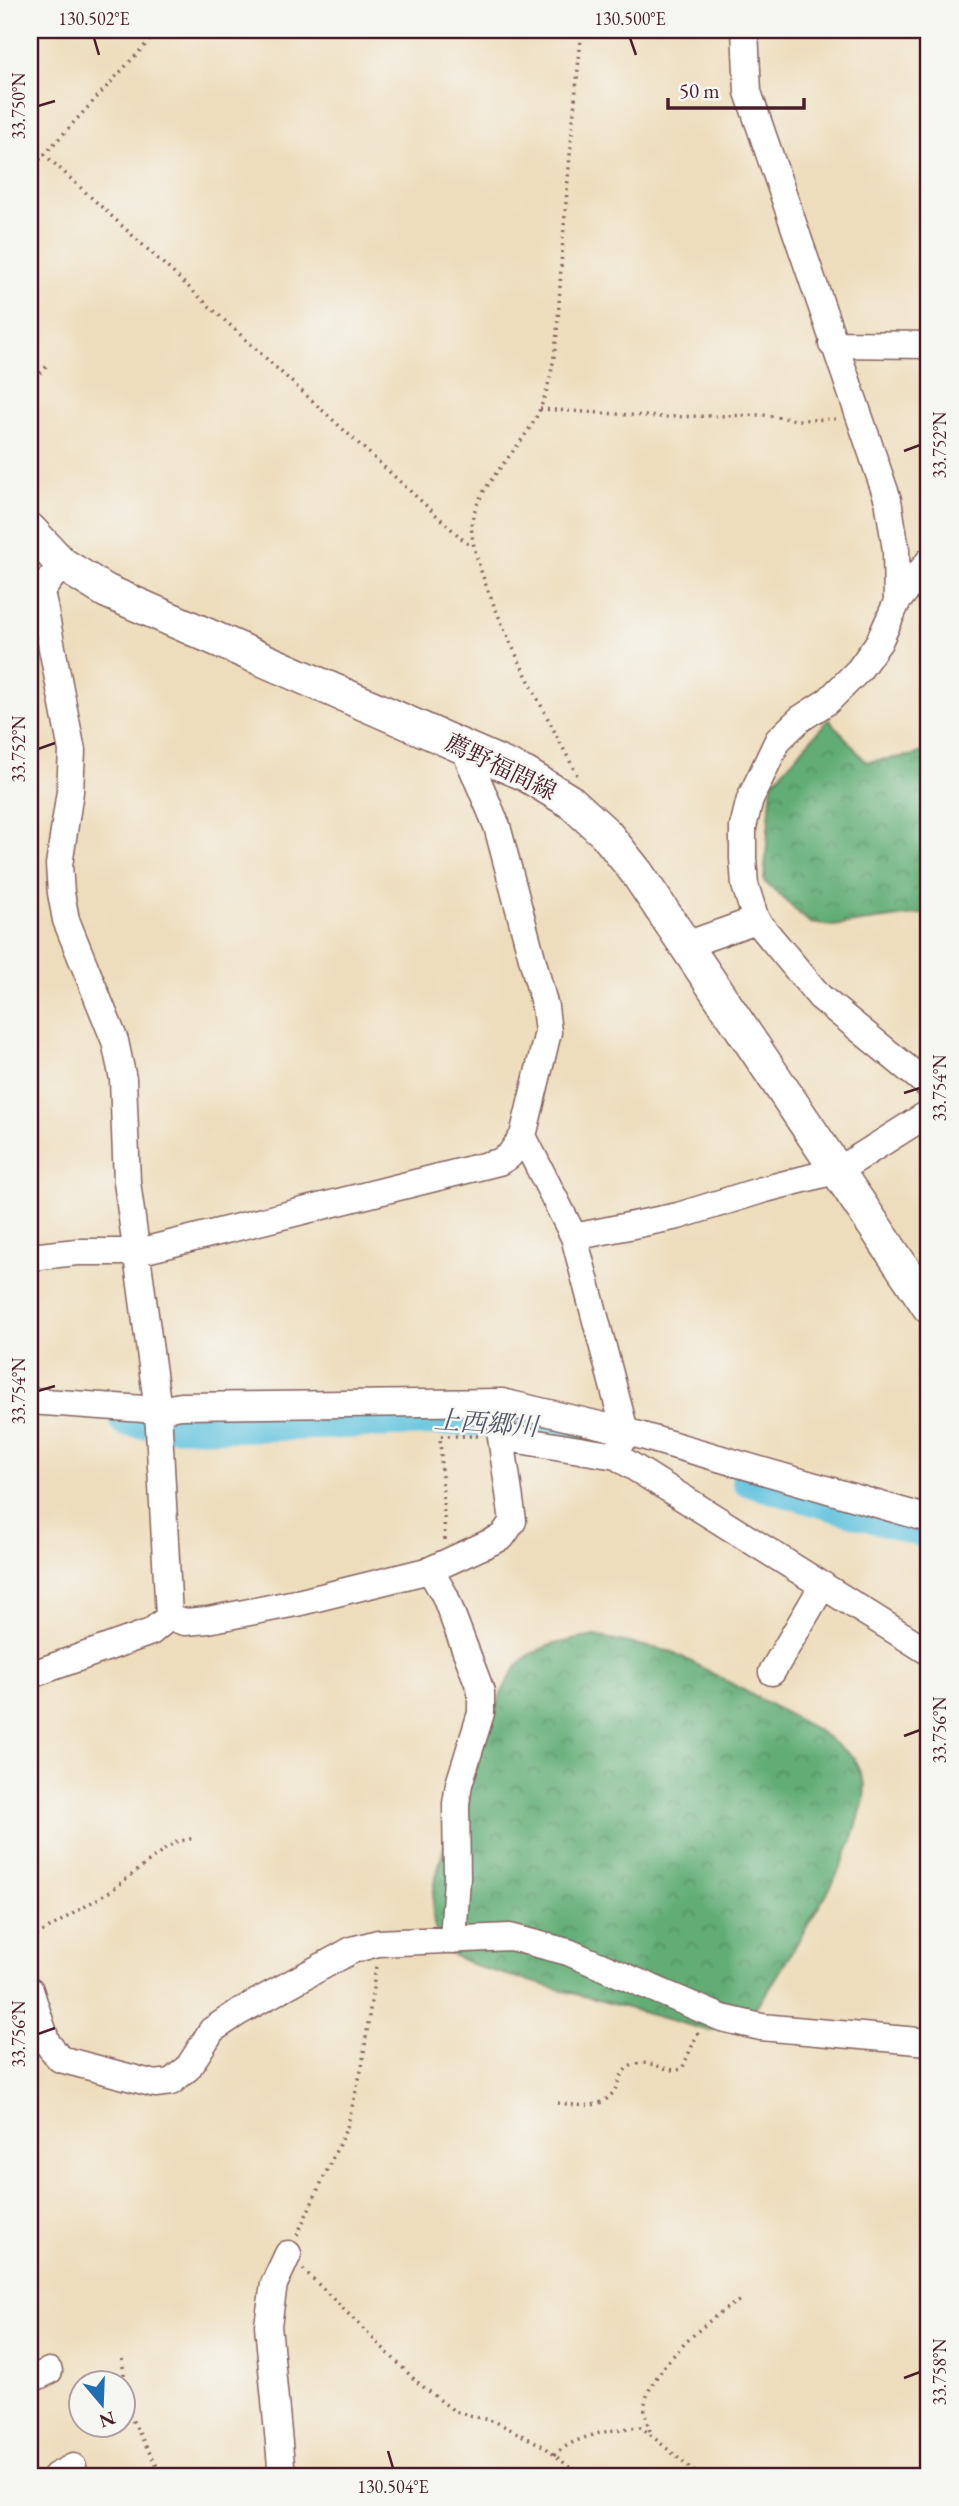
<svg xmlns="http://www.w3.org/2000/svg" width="959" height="2506" font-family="'EB Garamond','Noto Serif JP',serif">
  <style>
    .forest { fill: url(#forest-crowns); stroke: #566650; stroke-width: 2 }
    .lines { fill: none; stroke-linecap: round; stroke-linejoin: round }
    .river { stroke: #60c3de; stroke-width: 33 }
    .minor-casing { stroke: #83625e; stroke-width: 29 }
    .major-casing { stroke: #83625e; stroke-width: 36 }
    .path { stroke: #83625e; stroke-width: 3.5; stroke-dasharray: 2 5; stroke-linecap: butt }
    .minor { stroke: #fff; stroke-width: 26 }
    .major { stroke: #fff; stroke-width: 33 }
    .ticks { fill: none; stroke: #4a1f2b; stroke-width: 2.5 }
    .labels { text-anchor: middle; stroke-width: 5; stroke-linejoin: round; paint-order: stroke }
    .street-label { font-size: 24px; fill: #4a1f2b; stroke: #f6f6f2 }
    .water-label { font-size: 26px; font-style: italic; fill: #52586a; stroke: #f6f6f2 }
    .neatline { fill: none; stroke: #4a1f2b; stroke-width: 2.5 }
    .ticks-label { font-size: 18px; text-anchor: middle; fill: #4a1f2b }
  </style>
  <defs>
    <pattern id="forest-crowns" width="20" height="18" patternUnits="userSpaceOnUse" patternTransform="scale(1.75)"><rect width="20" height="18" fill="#62ad76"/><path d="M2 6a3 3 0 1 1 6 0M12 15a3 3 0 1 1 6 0" fill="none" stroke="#538c61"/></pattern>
  </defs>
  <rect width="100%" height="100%" fill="#f6f6f2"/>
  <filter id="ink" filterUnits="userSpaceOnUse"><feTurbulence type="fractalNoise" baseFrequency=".0143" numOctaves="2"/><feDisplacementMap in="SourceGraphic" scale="14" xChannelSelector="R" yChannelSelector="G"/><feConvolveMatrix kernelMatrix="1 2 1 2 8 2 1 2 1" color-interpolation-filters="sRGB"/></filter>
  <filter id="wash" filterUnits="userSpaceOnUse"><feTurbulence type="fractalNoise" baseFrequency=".00686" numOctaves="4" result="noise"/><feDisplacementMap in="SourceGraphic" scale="28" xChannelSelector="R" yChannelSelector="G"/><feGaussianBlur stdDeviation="1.57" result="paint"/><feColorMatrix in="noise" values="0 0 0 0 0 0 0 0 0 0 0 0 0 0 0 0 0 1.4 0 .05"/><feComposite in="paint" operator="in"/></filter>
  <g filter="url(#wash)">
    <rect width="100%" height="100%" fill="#eeddbc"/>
    <path class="forest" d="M 829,719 L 866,762 L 915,755 L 929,749 L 929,913 L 833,926 L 810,923 L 764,881 L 772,783 Z
      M 595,1636 L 673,1652 L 817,1730 L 854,1758 L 865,1785 L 864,1800 L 852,1841 L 833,1883 L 767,1993 L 750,2014 L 740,2021 L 710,2031 L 478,1967 C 464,1960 446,1955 439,1940 C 429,1918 433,1888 439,1866 C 447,1830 499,1678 524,1659 C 544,1643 571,1640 595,1636 Z"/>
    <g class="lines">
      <path class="river" d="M 126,1420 C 184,1426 245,1426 303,1424 C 401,1421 499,1411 596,1436
        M 748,1480 L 929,1533"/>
    </g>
  </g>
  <g filter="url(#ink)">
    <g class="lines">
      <g class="minor-casing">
        <path id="minor" d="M 745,30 L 748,92 L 888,500 L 896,550 L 897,602 L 879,642 L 859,670 L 828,701 L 800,719 L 778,740 L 750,799 L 743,827 L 743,858 L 745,885 L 756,920 L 820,997 L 929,1086
          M 832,344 L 929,345
          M 62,564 L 41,591 L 72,751 L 70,791 L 59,865 L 61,893 L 66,920 L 115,1041 L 123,1079 L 127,1182 L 158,1410 L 169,1617
          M 897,602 L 929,561
          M 686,945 L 756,920
          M 523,1136 L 574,1237 L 625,1431 L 620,1444
          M 574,1237 L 678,1216 L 762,1190 L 839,1170 L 929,1113
          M 30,1257 L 77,1252 L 138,1252 L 499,1162 L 509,1156 L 523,1136 L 548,1032 L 545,1007 L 497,826 L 463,746
          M 30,1401 L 158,1410 L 181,1406 L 502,1402 L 625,1431 L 929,1519
          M 501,1437 L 616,1456 L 929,1652
          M 430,1570 L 445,1596 L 481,1691 L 481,1713 L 459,1784 L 456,1804 L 457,1878 L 453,1940
          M 169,1617 L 185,1622 L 208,1620 L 301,1602 L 430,1570 L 502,1537 L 513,1521 L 501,1437 L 502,1402
          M 772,1672 L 823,1585
          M 30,1675 L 151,1632 L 169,1617
          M 30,1990 L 47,2043 L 60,2059 L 155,2084 L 171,2082 L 188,2068 L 212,2030 L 239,2012 L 352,1950 L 378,1943 L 510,1937 L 568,1952 L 722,2018 L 761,2027 L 929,2042
          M 30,2380 L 49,2371
          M 56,2476 L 73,2467
          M 282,2476 L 268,2325 L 274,2284 L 288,2254"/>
      </g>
      <g class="major-casing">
        <path id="major" d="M 30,530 L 62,564 L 106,591 L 525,774 L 571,802 L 606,834 L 637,873 L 929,1307"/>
      </g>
      <path class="path" d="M 44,154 L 471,547
        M 30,170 L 159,30
        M 30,383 L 49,364
        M 540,409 L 661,417 L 763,415 L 799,420 L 839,419
        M 577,775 C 553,727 465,568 472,522 C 477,484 525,446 540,409 C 560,361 558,303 562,252 C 568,178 574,104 582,30
        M 445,1540 L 440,1436 L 479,1436
        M 30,1948 L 36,1936 L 112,1890 L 175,1842 L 195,1838
        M 558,2103 C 575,2105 598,2110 611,2095 C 620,2085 618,2071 633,2065 C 651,2058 667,2074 682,2069 L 699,2030
        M 297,2235 L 347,2127 L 362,2067 L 376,1966
        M 303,2269 L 416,2381 L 454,2411 L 496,2422 L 545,2447 L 580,2476
        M 122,2359 L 129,2414 L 162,2476
        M 650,2431 C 647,2422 644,2414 645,2404 C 649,2371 713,2312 743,2299
        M 554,2455 C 576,2435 613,2429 641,2427 L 700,2476"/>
      <use href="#minor" class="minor"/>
      <use href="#major" class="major"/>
    </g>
  </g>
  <path class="ticks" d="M 94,38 L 99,55M 630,38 L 636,55M 38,106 L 55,101M 904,451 L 920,445M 38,749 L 55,743M 904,1093 L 920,1088M 38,1391 L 55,1386M 904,1736 L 920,1730M 38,2034 L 55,2028M 904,2378 L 920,2372M 388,2451 L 393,2468"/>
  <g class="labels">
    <g class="street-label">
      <text transform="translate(501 767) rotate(26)" y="8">薦野福間線</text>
    </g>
    <g class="water-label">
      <text transform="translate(486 1423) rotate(4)" y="9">上西郷川</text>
    </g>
  </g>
  <rect width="959" height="2506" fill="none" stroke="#f6f6f2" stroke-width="77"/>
  <g transform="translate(102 2404) rotate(161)"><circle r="33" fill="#f6f6f2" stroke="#b1a0a2" stroke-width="2"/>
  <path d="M0-5L12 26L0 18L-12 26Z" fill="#1f6fb2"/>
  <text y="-10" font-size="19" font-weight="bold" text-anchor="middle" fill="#4a1f2b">N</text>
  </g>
  <path d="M668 98v10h136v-10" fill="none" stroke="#4a1f2b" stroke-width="3.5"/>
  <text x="679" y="98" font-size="21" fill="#4a1f2b" stroke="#f6f6f2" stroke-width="5" paint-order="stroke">50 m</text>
  <rect x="38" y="38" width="882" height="2430" class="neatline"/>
  <g class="ticks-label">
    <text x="94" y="25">130.502°E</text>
    <text x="630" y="25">130.500°E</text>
    <text transform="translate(19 106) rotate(-90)" y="6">33.750°N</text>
    <text transform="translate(940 445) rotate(-90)" y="6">33.752°N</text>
    <text transform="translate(19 749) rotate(-90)" y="6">33.752°N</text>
    <text transform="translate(940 1088) rotate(-90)" y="6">33.754°N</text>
    <text transform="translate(19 1391) rotate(-90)" y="6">33.754°N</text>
    <text transform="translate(940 1730) rotate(-90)" y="6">33.756°N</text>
    <text transform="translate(19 2034) rotate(-90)" y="6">33.756°N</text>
    <text transform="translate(940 2372) rotate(-90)" y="6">33.758°N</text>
    <text x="393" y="2493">130.504°E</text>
  </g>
</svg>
